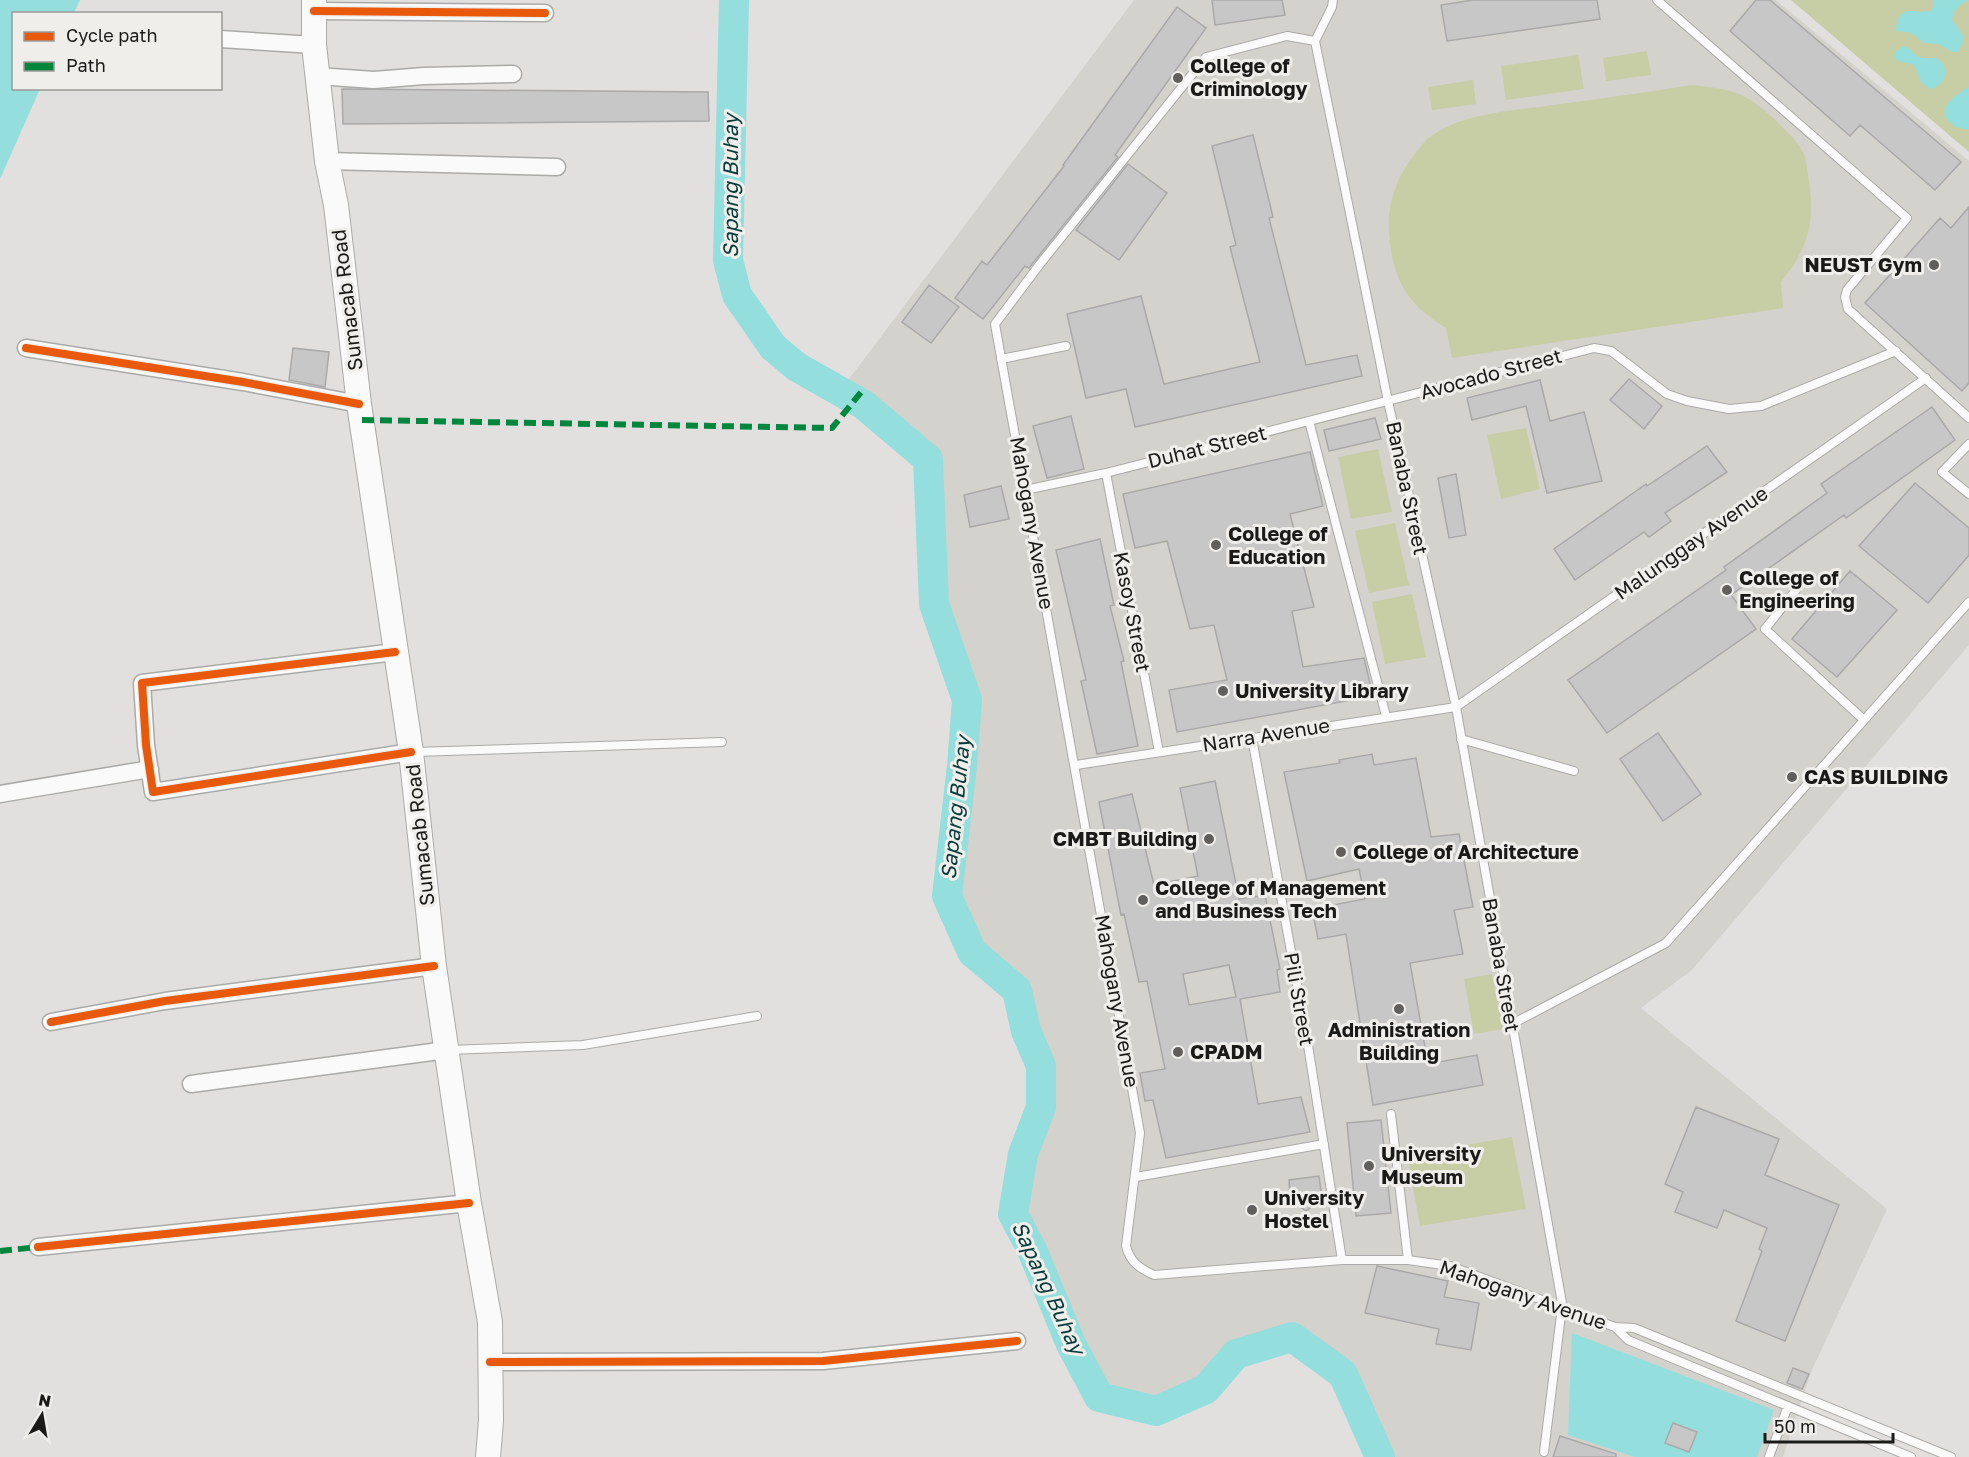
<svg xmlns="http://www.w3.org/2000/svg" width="1969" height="1457" font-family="'Golos Text',sans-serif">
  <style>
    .built { fill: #d4d2cd }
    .green { fill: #c7cea6 }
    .water { fill: #94dedd }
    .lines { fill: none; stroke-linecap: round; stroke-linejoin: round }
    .river { stroke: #94dedd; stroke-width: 30 }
    .building { fill: #c8c7c7; stroke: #aaa9a9; stroke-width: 1.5; fill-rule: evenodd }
    .service-casing { stroke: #aaaaa8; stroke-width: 10 }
    .minor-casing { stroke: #aaaaa8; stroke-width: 19 }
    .secondary-casing { stroke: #aaaaa8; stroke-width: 26 }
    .service { stroke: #fafafa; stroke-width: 8 }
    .minor { stroke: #fafafa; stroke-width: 16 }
    .secondary { stroke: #fafafa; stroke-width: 24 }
    .quiet { stroke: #00873e; stroke-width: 6; stroke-dasharray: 12 6; stroke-linecap: butt }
    .cycleway-casing { stroke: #efeeea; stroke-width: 11 }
    .cycleway { stroke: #e8590c; stroke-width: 8 }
    .poi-dot { fill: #605f5e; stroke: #efeeea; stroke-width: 2 }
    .labels { text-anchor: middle; stroke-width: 6; stroke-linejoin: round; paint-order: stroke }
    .poi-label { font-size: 20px; font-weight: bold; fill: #1a1a19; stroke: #efeeea; text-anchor: start }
    .street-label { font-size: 20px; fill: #1a1a19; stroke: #efeeea }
    .water-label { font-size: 21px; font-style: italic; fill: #083c3c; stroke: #efeeea }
  </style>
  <rect width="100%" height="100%" fill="#e1e0de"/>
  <path class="built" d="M 1134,0 L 1776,0 L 1969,161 L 1969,645 L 1692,970 L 1641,1008 L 1887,1209 L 1811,1372 L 1783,1457 L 1380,1457 L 1343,1374 L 1292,1337 L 1237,1354 L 1206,1389 L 1156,1411 L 1099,1397 L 1071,1344 L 1032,1250 L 1013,1214 L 1023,1154 L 1041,1107 L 1041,1066 L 1026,1031 L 1017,990 L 972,952 L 947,896 L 962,766 L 967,700 L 934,604 L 928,459 L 864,405 L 840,391 Z"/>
  <path class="green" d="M 1791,0 L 1969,0 L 1969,152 Z
    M 1647,51 L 1651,75 L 1606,81 L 1603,58 Z
    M 1578,55 L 1584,89 L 1506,100 L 1501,66 Z
    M 1473,80 L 1476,104 L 1432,110 L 1428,87 Z
    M 1692,85 C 1711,87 1733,89 1749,99 C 1764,108 1798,139 1804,154 C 1807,162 1807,172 1809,181 C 1815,224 1808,248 1781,282 L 1783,308 L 1452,358 L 1446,328 C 1406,304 1392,278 1389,232 C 1387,201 1398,173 1419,149 C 1422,145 1426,139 1431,136 C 1466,112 1512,111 1553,105 C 1599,99 1646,92 1692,85 Z
    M 1526,428 L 1540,489 L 1501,499 L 1487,435 Z
    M 1378,449 L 1392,512 L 1351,519 L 1338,457 Z
    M 1395,523 L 1409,585 L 1369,593 L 1355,531 Z
    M 1412,594 L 1426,657 L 1385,664 L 1372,602 Z
    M 1492,974 L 1503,1029 L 1474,1034 L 1464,979 Z
    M 1512,1137 L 1526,1209 L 1420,1226 L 1407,1155 Z"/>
  <path class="water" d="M 0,0 L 80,0 L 74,13 L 14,14 L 14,88 L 40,89 L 0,179 Z
    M 1933,0 L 1969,0 C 1959,5 1954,8 1952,20 L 1963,35 L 1962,45 L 1957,52 L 1952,52 L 1938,44 L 1924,43 L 1914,35 L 1907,32 L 1895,31 C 1901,1 1912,15 1930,11 L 1934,6 Z
    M 1903,46 C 1911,48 1912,54 1919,57 C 1927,60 1936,55 1942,63 C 1950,74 1941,87 1930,89 L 1921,82 L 1916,69 L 1912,64 L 1899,61 L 1894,58 L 1895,52 Z
    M 1969,87 L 1969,129 C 1955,131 1936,116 1949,102 C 1954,96 1963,90 1969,87 Z
    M 1572,1333 L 1774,1410 L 1757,1457 L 1635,1457 L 1568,1435 Z"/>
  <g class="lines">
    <path class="river" d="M 734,0 L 728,260 L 737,295 L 773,347 L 797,367 L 864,405 L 928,459 L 934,604 L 967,700 L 962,766 L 947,896 L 972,952 L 1017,990 L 1026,1031 L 1041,1066 L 1041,1107 L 1023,1154 L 1013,1214 L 1032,1250 L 1071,1344 L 1099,1397 L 1156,1411 L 1206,1389 L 1236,1354 L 1292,1337 L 1343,1374 L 1380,1457"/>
  </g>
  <path class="building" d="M 1212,0 L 1282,0 L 1285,15 L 1215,25 Z
    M 1473,0 L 1597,0 L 1600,19 L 1447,41 L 1441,5 Z
    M 1756,0 L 1770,0 L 1961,162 L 1935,190 L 1860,125 L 1850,136 L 1730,31 Z
    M 1177,7 L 1206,28 L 1115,155 L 1118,157 L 1029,268 L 1025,266 L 983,319 L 955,298 L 982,261 L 987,265 L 1064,166 L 1063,165 Z
    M 342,89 L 708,92 L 709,121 L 343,124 Z
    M 1253,135 L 1273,217 L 1269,218 L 1306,365 L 1357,355 L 1362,376 L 1135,427 L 1126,389 L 1086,398 L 1067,314 L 1141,296 L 1164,384 L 1260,362 L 1230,247 L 1236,245 L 1212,146 Z
    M 1128,164 L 1167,193 L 1119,260 L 1076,230 Z
    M 1969,207 L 1969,383 L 1962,391 L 1865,303 L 1940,218 L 1951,228 Z
    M 929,285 L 959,307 L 931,343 L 902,322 Z
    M 293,348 L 329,352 L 325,387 L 289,380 Z
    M 1629,379 L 1662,406 L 1644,429 L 1610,400 Z
    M 1540,380 L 1550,421 L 1584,412 L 1602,481 L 1547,493 L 1526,406 L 1472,420 L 1467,398 Z
    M 1932,407 L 1955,440 L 1846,518 L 1844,515 L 1731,595 L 1756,629 L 1607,733 L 1568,680 L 1726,570 L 1724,567 L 1827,493 L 1821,484 Z
    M 1071,416 L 1084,469 L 1047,478 L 1033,426 Z
    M 1375,418 L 1381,439 L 1329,451 L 1324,430 Z
    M 1707,446 L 1727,472 L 1665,513 L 1671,521 L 1649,537 L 1644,532 L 1575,580 L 1554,549 L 1646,484 L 1647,486 Z
    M 1310,452 L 1323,506 L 1290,514 L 1314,607 L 1292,611 L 1303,667 L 1364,658 L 1373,696 L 1177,732 L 1169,690 L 1227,680 L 1214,625 L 1190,629 L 1167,541 L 1135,548 L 1123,494 Z
    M 1456,474 L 1466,535 L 1449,538 L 1438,478 Z
    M 1915,483 L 1969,528 L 1969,555 L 1928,603 L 1859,546 Z
    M 1001,486 L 1009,519 L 970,527 L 964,495 Z
    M 1100,539 L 1114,605 L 1110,606 L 1124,661 L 1121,662 L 1138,746 L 1097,754 L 1081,681 L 1086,680 L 1056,550 Z
    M 1850,571 L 1897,610 L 1837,677 L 1792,639 Z
    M 1658,733 L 1701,794 L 1663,821 L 1620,759 Z
    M 1372,754 L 1374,765 L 1416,758 L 1431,837 L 1459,834 L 1473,907 L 1454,910 L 1463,954 L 1410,963 L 1428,1064 L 1477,1055 L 1483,1085 L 1373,1105 L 1346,934 L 1318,939 L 1312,909 L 1365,899 L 1359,869 L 1307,881 L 1284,772 L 1340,763 L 1339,760 Z
    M 1215,781 L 1239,899 L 1265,895 L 1280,969 L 1277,970 L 1280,992 L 1240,999 L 1258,1104 L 1301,1097 L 1310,1132 L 1166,1158 L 1153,1100 L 1145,1101 L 1140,1073 L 1165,1069 L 1147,981 L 1139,982 L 1124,914 L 1121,915 L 1099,802 L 1132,794 L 1154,885 L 1198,876 L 1180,788 ZM 1229,965 L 1236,997 L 1189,1005 L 1183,974 Z
    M 1696,1107 L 1779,1139 L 1765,1175 L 1839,1205 L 1785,1341 L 1736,1321 L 1762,1251 L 1759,1249 L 1767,1228 L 1724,1210 L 1717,1228 L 1675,1212 L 1683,1192 L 1665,1184 Z
    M 1381,1120 L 1391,1213 L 1356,1216 L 1347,1123 Z
    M 1319,1176 L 1322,1199 L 1306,1211 L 1295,1203 L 1290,1196 L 1289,1180 Z
    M 1377,1266 L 1448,1281 L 1444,1297 L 1479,1303 L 1471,1350 L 1436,1344 L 1439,1329 L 1365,1313 Z
    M 1793,1368 L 1809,1374 L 1802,1389 L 1787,1383 Z
    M 1673,1423 L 1697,1432 L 1689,1452 L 1665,1443 Z
    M 1560,1436 L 1616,1454 L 1616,1457 L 1553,1457 Z"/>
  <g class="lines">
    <g class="service-casing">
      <path id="service" d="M 1657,0 L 1907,218 L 1847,290 L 1845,297 L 1848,309 L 1969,418
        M 1315,41 L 1332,7 L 1333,0
        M 1001,359 L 1066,346
        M 1309,421 L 1386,716
        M 1969,444 L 1942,472 L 1969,494
        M 1106,473 L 1159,752
        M 1025,490 L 1106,473 L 1594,348 L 1611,351 L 1667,394 L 1687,401 L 1729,409 L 1761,406 L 1896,351
        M 1796,590 L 1765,629 L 1864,720
        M 1252,738 L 1307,1039 L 1342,1260
        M 1461,739 L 1574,771
        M 414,752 L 722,742
        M 1076,765 L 1456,707 L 1926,378
        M 1512,1024 L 1666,943 L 1969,602
        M 448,1050 L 583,1045 L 757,1016
        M 1391,1114 L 1408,1260
        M 1136,1177 L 1324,1144
        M 1615,1327 L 1628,1340 L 1911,1457
        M 1544,1452 L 1562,1307 L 1562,1303 L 1456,707 L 1388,401 L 1315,41 L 1287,36 L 1206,57 L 1040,264 L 995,324 L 1140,1133 L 1126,1246 C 1130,1262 1139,1268 1154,1275 L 1342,1260 L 1408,1260 L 1450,1266 L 1615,1327 L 1634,1328 L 1951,1457
        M 1769,1457 L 1788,1406"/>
    </g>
    <g class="minor-casing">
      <path id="minor" d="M 314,11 L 545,13
        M 220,39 L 314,45
        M 317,76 L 374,80 L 424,76 L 513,74
        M 327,161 L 557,167
        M 26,348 L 243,382 L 359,404
        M 395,652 L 142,683 L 146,745 L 153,792 L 411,752
        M 0,794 L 150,769
        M 51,1022 L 165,1001 L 434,966
        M 191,1084 L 447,1050
        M 38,1247 L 469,1203
        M 490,1362 L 823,1361 L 1017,1341"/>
    </g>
    <g class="secondary-casing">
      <path id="secondary" d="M 314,0 L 314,45 L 327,161 L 336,205 L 359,404 L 411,752 L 434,966 L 469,1203 L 490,1322 L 491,1421 L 488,1457"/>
    </g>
    <use href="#service" class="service"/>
    <use href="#minor" class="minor"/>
    <use href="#secondary" class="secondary"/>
    <path class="quiet" d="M 362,420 L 832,428 L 862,391
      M 0,1251 L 38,1247"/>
    <g class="cycleway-casing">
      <path id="cycleway" d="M 314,11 L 545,13
        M 26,348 L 243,382 L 359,404
        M 395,652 L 142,683 L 146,745 L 153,792 L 411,752
        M 51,1022 L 165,1001 L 434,966
        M 38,1247 L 469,1203
        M 490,1362 L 823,1361 L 1017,1341"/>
    </g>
    <use href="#cycleway" class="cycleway"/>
  </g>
  <g class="poi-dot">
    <circle cx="1178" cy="78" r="6"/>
    <circle cx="1934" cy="265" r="6"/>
    <circle cx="1216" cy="545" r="6"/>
    <circle cx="1727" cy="590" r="6"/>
    <circle cx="1223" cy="691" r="6"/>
    <circle cx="1792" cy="777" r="6"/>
    <circle cx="1209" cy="839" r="6"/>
    <circle cx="1341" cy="852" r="6"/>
    <circle cx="1143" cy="900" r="6"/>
    <circle cx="1399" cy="1009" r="6"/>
    <circle cx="1178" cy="1052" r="6"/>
    <circle cx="1369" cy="1166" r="6"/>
    <circle cx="1252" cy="1210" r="6"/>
  </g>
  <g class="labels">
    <g class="poi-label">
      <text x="1190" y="73">College of<tspan x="1190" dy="23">Criminology</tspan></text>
      <text x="1922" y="272" text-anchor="end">NEUST Gym</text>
      <text x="1228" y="541">College of<tspan x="1228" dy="23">Education</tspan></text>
      <text x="1739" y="585">College of<tspan x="1739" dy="23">Engineering</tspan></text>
      <text x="1235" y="698">University Library</text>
      <text x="1804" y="784">CAS BUILDING</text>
      <text x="1197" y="846" text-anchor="end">CMBT Building</text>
      <text x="1353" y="859">College of Architecture</text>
      <text x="1155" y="895">College of Management<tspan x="1155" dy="23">and Business Tech</tspan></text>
      <text x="1399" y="1037" text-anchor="middle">Administration<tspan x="1399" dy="23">Building</tspan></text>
      <text x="1190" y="1059">CPADM</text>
      <text x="1381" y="1161">University<tspan x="1381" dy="23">Museum</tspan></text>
      <text x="1264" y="1205">University<tspan x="1264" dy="23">Hostel</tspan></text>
    </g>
    <g class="street-label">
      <text transform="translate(347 300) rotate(-97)" y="7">Sumacab Road</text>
      <text transform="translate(1491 374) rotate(-15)" y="7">Avocado Street</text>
      <text transform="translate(1207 447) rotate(-14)" y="7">Duhat Street</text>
      <text transform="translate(1407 488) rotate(78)" y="7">Banaba Street</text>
      <text transform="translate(1032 523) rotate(80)" y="7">Mahogany Avenue</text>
      <text transform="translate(1691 543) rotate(-35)" y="7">Malunggay Avenue</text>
      <text transform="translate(1132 612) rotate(79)" y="7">Kasoy Street</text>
      <text transform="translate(1266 735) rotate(-9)" y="7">Narra Avenue</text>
      <text transform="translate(420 835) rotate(-96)" y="7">Sumacab Road</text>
      <text transform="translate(1501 965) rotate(80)" y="7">Banaba Street</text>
      <text transform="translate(1299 999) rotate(80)" y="7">Pili Street</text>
      <text transform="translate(1117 1001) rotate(80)" y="7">Mahogany Avenue</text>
      <text transform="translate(1523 1295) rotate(19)" y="7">Mahogany Avenue</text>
    </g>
    <g class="water-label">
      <text transform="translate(731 186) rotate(-90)" y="7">Sapang Buhay</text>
      <text transform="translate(956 808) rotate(-84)" y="7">Sapang Buhay</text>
      <text transform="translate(1048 1288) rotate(65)" y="7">Sapang Buhay</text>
    </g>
  </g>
  <rect x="12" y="12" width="210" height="78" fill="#efeeea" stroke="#9a9996" stroke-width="1.5"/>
  <rect x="24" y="32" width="30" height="9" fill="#e8590c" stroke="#9a9996" stroke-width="1.5"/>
  <text x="66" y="42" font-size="18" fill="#1a1a19">Cycle path</text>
  <rect x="24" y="62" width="30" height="9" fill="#00873e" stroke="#9a9996" stroke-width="1.5"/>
  <text x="66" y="72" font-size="18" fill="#1a1a19">Path</text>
  <g transform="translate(42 1415) rotate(11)" stroke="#efeeea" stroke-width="4.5" paint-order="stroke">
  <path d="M0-4.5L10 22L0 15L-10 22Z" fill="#1a1a19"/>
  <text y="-9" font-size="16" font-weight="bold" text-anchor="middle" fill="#1a1a19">N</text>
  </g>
  <path d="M1765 1433v9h128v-9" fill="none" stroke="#1a1a19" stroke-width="3"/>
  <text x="1774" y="1433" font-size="18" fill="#1a1a19" stroke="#efeeea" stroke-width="4.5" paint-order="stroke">50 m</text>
</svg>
